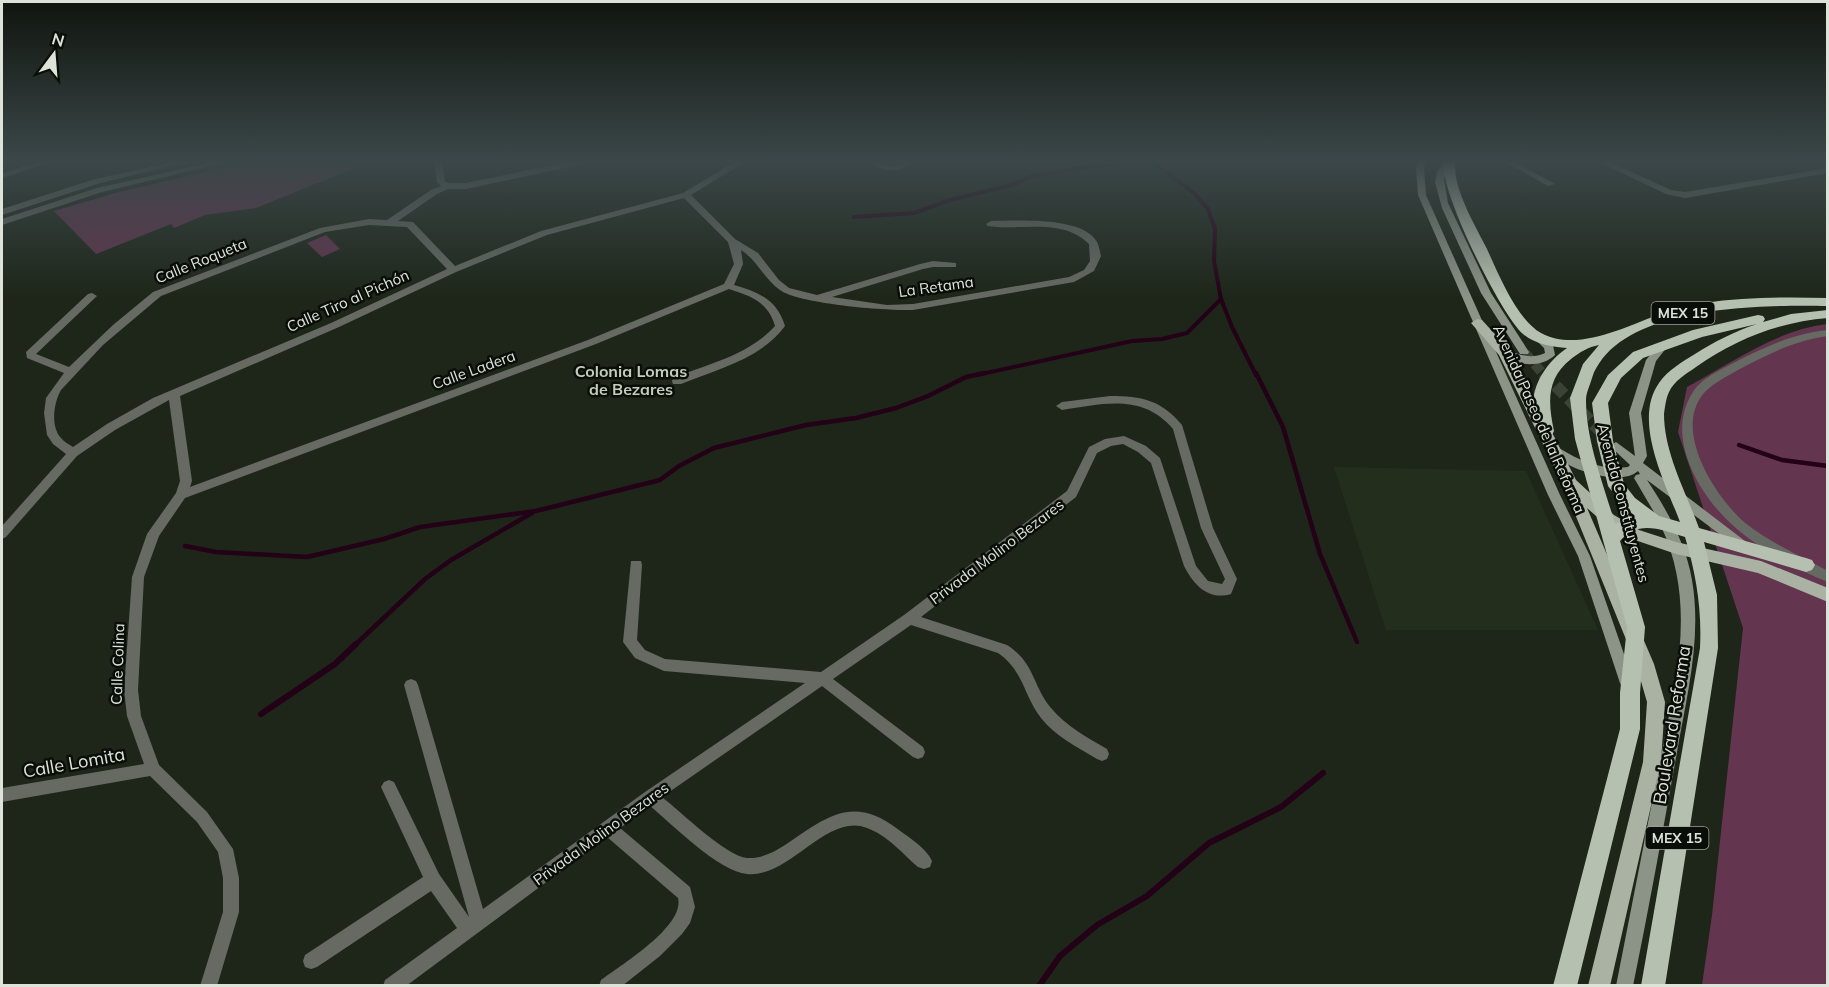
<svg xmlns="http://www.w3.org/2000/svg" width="1829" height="987" font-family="Mulish,sans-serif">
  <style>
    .built { fill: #232f1c }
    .green { fill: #63354f }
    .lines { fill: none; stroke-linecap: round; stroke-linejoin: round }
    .stream-far2 { stroke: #230116; stroke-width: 4 }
    .stream-far1 { stroke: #230116; stroke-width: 4.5 }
    .stream { stroke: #230116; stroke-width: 6 }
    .secondary-tunnel-far1 { stroke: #3b4236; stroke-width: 10; stroke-dasharray: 10 4.5; stroke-linecap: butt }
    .secondary-tunnel { stroke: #3b4236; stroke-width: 12; stroke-dasharray: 12 6; stroke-linecap: butt }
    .minor { fill: #666a63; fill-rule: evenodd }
    .tertiary { fill: #666a63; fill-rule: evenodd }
    .secondary { fill: #8c9387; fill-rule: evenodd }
    .primary { fill: #a9b2a3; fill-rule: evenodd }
    .trunk { fill: #b6c0b0; fill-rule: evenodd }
    .labels { text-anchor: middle; stroke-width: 5; stroke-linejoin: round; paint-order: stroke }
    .shield { fill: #0a0e08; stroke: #9ea39b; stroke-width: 1.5 }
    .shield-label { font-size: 14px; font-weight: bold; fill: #dee3da }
    .street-label { font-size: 15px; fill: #dee3da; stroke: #0a0e08 }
    .neighbourhood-label { font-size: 16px; font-weight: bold; fill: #c2cdbb; stroke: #0a0e08 }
    .near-street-label { font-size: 18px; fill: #dee3da; stroke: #0a0e08 }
  </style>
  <rect width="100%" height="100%" fill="#1e2619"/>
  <path class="built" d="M 1334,467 L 1526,471 L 1598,630 L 1386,630 Z"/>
  <path class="green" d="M 256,160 L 349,160 L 352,169 L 256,208 L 205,215 L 174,228 L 171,224 L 96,254 L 54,211 L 119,192 Z
    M 326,235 L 340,249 L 322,257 L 307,243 Z
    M 1827,324 L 1827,985 L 1702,985 L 1712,915 L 1743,628 L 1678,432 L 1687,387 C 1731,363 1777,330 1827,324 Z"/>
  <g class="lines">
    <path class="stream-far2" d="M 1150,160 L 1194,193 L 1208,209 L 1215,229 L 1214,261 L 1221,299 L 1232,327 L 1256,375
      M 854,217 L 914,213 L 950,200 L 1015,184 L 1031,176 L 1137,160
      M 977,375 L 1132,341 L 1162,339 L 1187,333 L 1221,299"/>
    <path class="stream-far1" d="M 1256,373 L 1283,427 L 1320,554 L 1357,642
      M 1739,445 L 1782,460 L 1828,466
      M 185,546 L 216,552 L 307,557 L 384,539 L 420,527 L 536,511 L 660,480 L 679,466 L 714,448 L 806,425 L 856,418 L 896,408 L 928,396 L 966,377 L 984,373
      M 355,645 L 425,579 L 451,560 L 532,513"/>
    <path class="stream" d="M 261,714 L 335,664 L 356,644
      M 1039,986 L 1060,956 L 1097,925 L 1147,896 L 1209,843 L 1281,807 L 1323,773"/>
    <path class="secondary-tunnel-far1" d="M 1525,353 L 1544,375"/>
    <path class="secondary-tunnel" d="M 1543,373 L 1606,437"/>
    <path class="minor" d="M 45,160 L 58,160 L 2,178 L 2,173 Z
      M 434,160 L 442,160 L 445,181 L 449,183 L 466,183 L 577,160 L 592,160 L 588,163 L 466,189 L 448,189 L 437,194 L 398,221 L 413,222 L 455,266 L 541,231 L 683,193 L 738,160 L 748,160 L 691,195 L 735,239 L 758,253 L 779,280 L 789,288 L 817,295 L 920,264 L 933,261 L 956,263 L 956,267 L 933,267 L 923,269 L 832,297 L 887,305 L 913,304 L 1069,277 L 1084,270 L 1090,261 L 1089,244 C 1062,217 1021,231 988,226 L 986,224 L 991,221 C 1018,221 1082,216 1097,242 C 1099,246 1100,252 1101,256 L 1094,271 L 1074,282 L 913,310 C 887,311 799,304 780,290 C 764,279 757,260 741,250 L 743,264 L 734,285 C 759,292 777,300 785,326 C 761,359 717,369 681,384 L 673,384 L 672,381 L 673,378 C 708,364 749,355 775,326 C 768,302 751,296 729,289 L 596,344 L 185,498 L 159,536 L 144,577 L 138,690 L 141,716 L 159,765 L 207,812 L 233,849 L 239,878 L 239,912 L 217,986 L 200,986 L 223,912 L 223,878 L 218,852 L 197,822 L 150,776 L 2,802 L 2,788 L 144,764 L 127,716 L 124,690 L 132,577 L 147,534 L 176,493 L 180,481 L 169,400 L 115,430 L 77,456 L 6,537 L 2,539 L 2,526 L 66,454 L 53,444 L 47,435 L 44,413 L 46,398 L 64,373 L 27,358 L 26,352 L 88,294 L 92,293 L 97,296 L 36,354 L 69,367 L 113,325 L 153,292 L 320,228 L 369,219 L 387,220 L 431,190 L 441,186 L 437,182 ZM 684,198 L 728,242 L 734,264 L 724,284 L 588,340 L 190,487 L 192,481 L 180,396 L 339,327 L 456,272 L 547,235 ZM 369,225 L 407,227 L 447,269 L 331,323 L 153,398 L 107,424 L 73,447 C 69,444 64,442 61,438 C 50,426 54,402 61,390 L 103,345 L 161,296 L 325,232 Z
      M 870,160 C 879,160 886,167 895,166 C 903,165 903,160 913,160 C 900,175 886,171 870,164 Z
      M 1502,160 L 1512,160 L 1555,184 L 1548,186 Z
      M 1595,160 L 1606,160 L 1671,190 L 1685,192 L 1828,168 L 1828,173 L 1685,198 L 1666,194 Z
      M 1828,330 L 1828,336 C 1795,340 1767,355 1738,370 C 1726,377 1713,383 1704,393 C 1672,430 1715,496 1744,522 C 1769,542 1800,556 1828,571 L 1828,582 C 1804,574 1756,546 1737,529 C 1701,499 1663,437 1693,392 C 1703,376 1725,368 1741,359 C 1769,345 1796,333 1828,330 Z
      M 1110,396 C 1142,396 1161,400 1182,425 L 1213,528 L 1237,579 L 1231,594 C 1208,601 1193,584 1184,566 L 1151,463 L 1138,452 L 1123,444 L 1111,446 L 1097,453 L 1076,497 L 921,617 L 1007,645 C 1035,663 1032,685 1051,708 C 1066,726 1088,738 1107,749 L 1109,754 L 1107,759 L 1102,761 L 1097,759 C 1077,747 1055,736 1041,718 C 1023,695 1024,671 998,653 L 911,625 L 833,679 L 923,747 L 925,752 L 923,757 L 918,759 L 913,757 L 822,686 L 662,797 C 681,812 726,856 747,858 C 761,859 774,852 785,845 C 827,817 852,794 899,830 C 910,838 927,849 932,861 L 930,867 L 924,869 L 918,867 C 903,854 887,835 867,828 C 827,812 790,878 747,874 C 718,871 673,825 650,806 L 620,828 L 690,887 L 695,907 L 690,923 L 682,934 L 660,956 L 622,986 L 599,986 L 601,980 C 621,965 685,926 678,898 L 607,837 L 406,986 L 383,986 L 385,980 L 457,928 L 431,891 L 317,967 L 311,969 L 305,967 L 303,961 L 305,955 L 423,877 L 381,787 L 384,782 L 389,780 L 394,782 L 439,874 L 469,917 L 404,685 L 406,681 L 411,679 L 416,681 L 418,685 L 483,909 L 645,792 L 805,683 L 664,671 L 635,658 L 623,642 L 631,561 L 641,561 L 642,565 L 637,640 L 645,650 L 665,659 L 821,672 L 904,615 L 1067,491 L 1089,447 L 1105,439 L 1124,436 L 1146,446 L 1160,458 L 1196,566 L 1208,581 L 1222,584 L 1225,579 L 1201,528 L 1173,429 C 1142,393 1104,404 1062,410 L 1056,406 L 1062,402 Z"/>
    <path class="tertiary" d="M 182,160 L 197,160 L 100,183 L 2,215 L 2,209 L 95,179 Z
      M 221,160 L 236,160 L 102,192 L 2,225 L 2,219 L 97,188 Z"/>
    <path class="secondary" d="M 1418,160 L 1426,160 L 1424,169 L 1426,195 L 1560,495 L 1590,556 L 1634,683 L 1632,687 L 1627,689 L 1622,687 L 1620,683 L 1578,556 L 1548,495 L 1418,195 L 1416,169 Z
      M 1444,160 L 1452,160 L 1444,179 L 1448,203 L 1491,293 L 1529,352 L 1528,354 L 1520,354 L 1481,293 L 1442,208 L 1435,182 L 1437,172 Z
      M 1539,335 L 1553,345 L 1555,355 C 1541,369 1513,366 1500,353 L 1505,350 C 1519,354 1530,360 1545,353 L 1544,348 L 1534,338 Z
      M 1662,344 L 1667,347 L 1656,361 L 1641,413 L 1647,456 L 1643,463 L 1745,541 L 1747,544 L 1745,547 L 1737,547 L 1647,480 C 1667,510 1686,544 1692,580 C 1702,638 1687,695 1677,752 C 1663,830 1649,908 1633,986 L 1616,986 L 1675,685 C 1684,629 1685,578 1661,526 C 1653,509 1643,494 1634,478 L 1636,475 L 1640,474 L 1638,471 C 1620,488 1563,468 1549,451 L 1555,447 L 1559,448 C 1582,462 1601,470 1628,467 L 1630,465 L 1610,446 L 1616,442 L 1635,456 L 1629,413 L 1646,360 L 1658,345 Z"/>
    <path class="primary" d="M 1477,319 L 1482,320 L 1512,353 L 1576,480 L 1614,515 L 1639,530 L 1676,542 L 1761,561 L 1828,588 L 1828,602 L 1758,573 L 1676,554 L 1629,538 L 1604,523 L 1587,508 L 1654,664 L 1665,702 L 1661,762 L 1610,986 L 1588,986 L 1643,762 L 1647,702 L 1636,664 L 1562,482 L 1499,355 L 1471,323 Z"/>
    <path class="trunk" d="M 1444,160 L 1456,160 C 1450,184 1476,227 1487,249 C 1498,273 1517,320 1541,333 C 1576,352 1623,328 1655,316 C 1670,310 1688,306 1704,303 C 1745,297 1786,297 1828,298 L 1828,306 C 1763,305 1618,304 1592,378 C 1590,385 1586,393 1586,400 C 1586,442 1604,485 1615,524 L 1635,516 L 1623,506 L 1608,486 L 1597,441 L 1592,403 L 1608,375 L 1633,352 L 1693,330 L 1758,315 L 1763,316 L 1765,319 L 1763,322 L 1791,314 L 1828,310 L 1828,318 C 1779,322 1736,339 1696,367 C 1686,374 1674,381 1669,392 C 1666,398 1665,407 1664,414 C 1664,453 1686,492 1699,528 L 1806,558 L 1812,560 L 1815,565 L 1812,570 L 1806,572 L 1704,542 L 1717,595 L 1718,648 L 1665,986 L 1641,986 L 1700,648 C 1702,609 1696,574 1685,537 C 1662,530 1638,519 1620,541 L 1645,627 L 1640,693 L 1640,729 L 1577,986 L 1553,986 L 1620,729 L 1620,693 L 1627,627 L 1575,439 L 1570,398 L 1583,364 L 1599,345 C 1588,347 1580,352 1571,359 C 1546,379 1548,402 1554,431 L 1552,435 L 1540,435 C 1522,403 1539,367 1567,348 C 1552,347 1534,344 1523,334 C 1501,315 1437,187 1444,160 ZM 1757,324 C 1735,331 1714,342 1695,354 C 1682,362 1668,370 1659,383 C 1632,421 1666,484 1680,522 L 1659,516 L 1635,498 L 1624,484 L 1613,441 L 1608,403 L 1621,378 L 1643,358 L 1702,337 Z"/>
  </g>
  <linearGradient id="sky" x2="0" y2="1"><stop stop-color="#10150e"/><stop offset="0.54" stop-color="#3b4749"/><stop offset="1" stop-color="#3b4749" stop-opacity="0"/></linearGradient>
  <rect width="1829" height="298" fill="url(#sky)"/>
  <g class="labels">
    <g class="shield">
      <rect x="1651.5" y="302" width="63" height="22" rx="4.5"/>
      <rect x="1645.5" y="827" width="63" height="22" rx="4.5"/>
    </g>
    <g class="shield-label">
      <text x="1683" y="318">MEX 15</text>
      <text x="1677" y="843">MEX 15</text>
    </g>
    <g class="street-label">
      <text transform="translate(201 261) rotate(-22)" y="5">Calle Roqueta</text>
      <text transform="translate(936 287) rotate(-8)" y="5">La Retama</text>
      <text transform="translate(348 301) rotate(-24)" y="5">Calle Tiro al Pichón</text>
      <text transform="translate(474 370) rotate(-20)" y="5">Calle Ladera</text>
      <text transform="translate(1539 419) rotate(66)" y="5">Avenida Paseo de la Reforma</text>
      <text transform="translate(1623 503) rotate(75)" y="5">Avenida Constituyentes</text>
      <text transform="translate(997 552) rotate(-37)" y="5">Privada Molino Bezares</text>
      <text transform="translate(118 664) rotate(-88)" y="5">Calle Colina</text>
      <text transform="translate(601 834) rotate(-36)" y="5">Privada Molino Bezares</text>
    </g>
    <g class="neighbourhood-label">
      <text x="631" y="377">Colonia Lomas<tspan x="631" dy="18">de Bezares</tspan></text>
    </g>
    <g class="near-street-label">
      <text transform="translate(1672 725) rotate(-81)" y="6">Boulevard Reforma</text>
      <text transform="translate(74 763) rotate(-10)" y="6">Calle Lomita</text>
    </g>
  </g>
  <rect width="1829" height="987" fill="none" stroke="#dee3da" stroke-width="6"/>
  <g transform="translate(54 54) rotate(16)" stroke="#0a0e08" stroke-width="4.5" paint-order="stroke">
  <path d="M0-4.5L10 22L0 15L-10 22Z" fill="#dee3da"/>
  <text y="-9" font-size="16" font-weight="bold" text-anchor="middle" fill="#dee3da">N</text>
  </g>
</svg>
